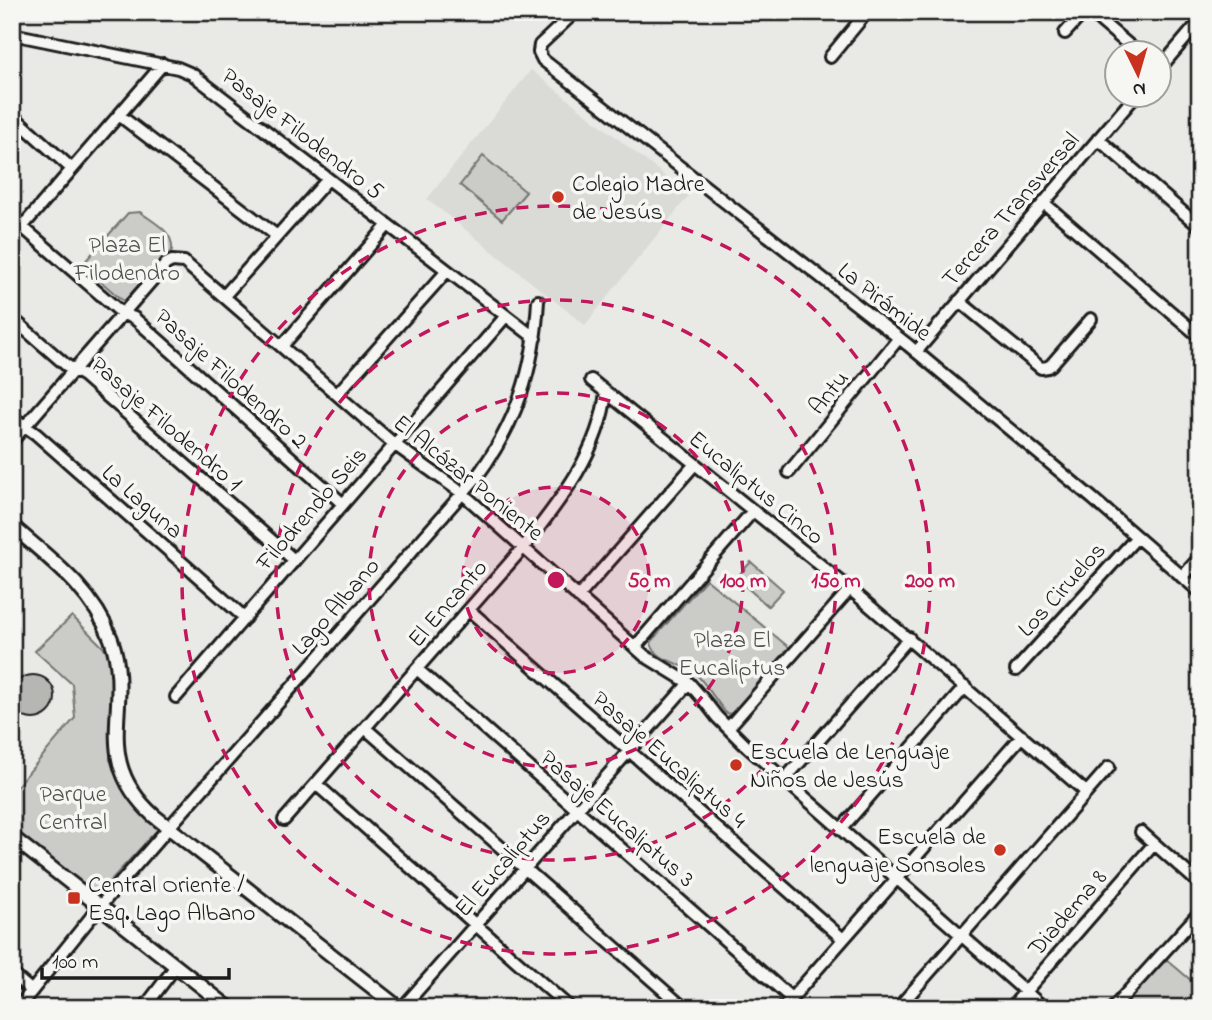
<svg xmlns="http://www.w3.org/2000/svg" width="1212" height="1020" font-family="'Indie Flower',sans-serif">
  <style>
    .built { fill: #dadad6 }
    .green { fill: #cbcbc7; stroke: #747472; stroke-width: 2 }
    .building { fill: #b6b6b3; stroke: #1c1c1c; stroke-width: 2 }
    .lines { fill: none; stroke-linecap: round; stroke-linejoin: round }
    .minor-casing { stroke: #1c1c1c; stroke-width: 16 }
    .tertiary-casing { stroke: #1c1c1c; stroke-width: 18 }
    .minor { stroke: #f6f6f2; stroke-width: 10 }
    .tertiary { stroke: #f6f6f2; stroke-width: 12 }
    .ring { fill: none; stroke: #c2185b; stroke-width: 3.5; stroke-dasharray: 12 9 }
    .poi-dot { fill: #c8321e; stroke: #f6f6f2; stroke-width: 2.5 }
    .labels { text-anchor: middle; stroke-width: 7; stroke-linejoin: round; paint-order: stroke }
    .street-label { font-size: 24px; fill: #1c1c1c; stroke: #f6f6f2 }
    .poi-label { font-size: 24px; fill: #1c1c1c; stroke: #f6f6f2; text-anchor: start }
    .park-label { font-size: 24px; fill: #51514f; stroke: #f6f6f2 }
    .centre { fill: #c2185b; stroke: #f6f6f2; stroke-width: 3.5 }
    .ring-label { font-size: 21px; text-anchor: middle; font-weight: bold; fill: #c2185b; stroke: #f6f6f2; stroke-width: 7; stroke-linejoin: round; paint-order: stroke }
  </style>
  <rect width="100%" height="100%" fill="#e9e9e5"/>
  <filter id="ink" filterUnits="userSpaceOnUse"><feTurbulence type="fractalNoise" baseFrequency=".0143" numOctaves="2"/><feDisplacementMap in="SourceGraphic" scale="14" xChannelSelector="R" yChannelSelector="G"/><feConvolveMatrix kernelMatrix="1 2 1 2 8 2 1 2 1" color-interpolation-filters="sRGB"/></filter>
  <g filter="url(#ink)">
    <path class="built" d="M 531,70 L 689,195 L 585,325 L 427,199 Z"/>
    <path class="green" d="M 483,156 L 526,192 L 502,220 L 460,185 Z
      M 140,212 C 153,222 174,231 172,250 L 131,297 L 126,301 L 122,300 L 82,265 L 128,213 Z
      M 751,562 L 783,590 L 768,606 L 736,578 Z
      M 706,579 L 791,649 L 734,712 L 729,714 L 725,712 C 716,700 707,686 697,675 C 684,662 655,662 651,643 L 655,637 Z
      M 72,616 L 109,653 L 112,682 L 110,760 L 137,804 L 161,826 L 97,895 L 12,828 L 12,792 L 75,718 L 72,684 L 35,651 Z
      M 1166,959 L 1200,988 L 1200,1008 L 1122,1008 Z"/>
    <path class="building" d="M11 697a22 22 0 1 1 44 0a22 22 0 1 1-44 0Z"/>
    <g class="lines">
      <g class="minor-casing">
        <path id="minor" d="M 575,12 L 540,45 L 539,52 L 543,60 L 908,345 L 1092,498 L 1200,592
          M 1090,12 L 1137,52
          M 782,13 L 783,12
          M 1065,33 L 1084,12
          M 12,34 L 178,68 L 192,74 L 535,338
          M 830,57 L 867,12
          M 1160,68 L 1200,21
          M 12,115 L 72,169
          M 119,115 L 277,236
          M 1098,139 L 1200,227
          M 1044,203 L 1200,337
          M 12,218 L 123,314 L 134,318 L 343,504
          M 22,227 L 163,64
          M 224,296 L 328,179
          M 959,301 L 1041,368 L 1048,367 L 1051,365 L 1091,319
          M 12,318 L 66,365 L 84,376 L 294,560
          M 282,346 L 388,225
          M 916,352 L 1137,94
          M 591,380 L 850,589 L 1086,792
          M 337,394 L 447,271
          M 12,417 L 36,434 L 245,618
          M 12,441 L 166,264 L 172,261 L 184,262 L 394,444 L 462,493 L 645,656 L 689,683 L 703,699 L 717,717 L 744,744 L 1044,1008
          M 789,472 L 899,338
          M 1182,577 L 1200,557
          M 578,597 L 695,464
          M 469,610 L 843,939
          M 635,647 L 753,511
          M 417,669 L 791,998
          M 1016,670 L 1137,537
          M 176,697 L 506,316
          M 365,728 L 684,1008
          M 728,728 L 850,589
          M 785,779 L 909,638
          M 316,784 L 570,1008
          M 284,820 L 523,548 C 559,502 599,453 606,392
          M 841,829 L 965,687
          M 1141,832 L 1200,884
          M 12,974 L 32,991
          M 18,1008 L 100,906 L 475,479 C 517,423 534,370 538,301
          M 144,1008 L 176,966
          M 402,1008 L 689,683
          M 783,1008 L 1022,736
          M 898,1008 L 1109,767
          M 1011,1008 L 1154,844
          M 1113,1008 L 1200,912"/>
      </g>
      <g class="tertiary-casing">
        <path id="tertiary" d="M 12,526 C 50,559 93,590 111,639 C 135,707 88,756 154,816 L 399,1008
          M 12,837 L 229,1008"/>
      </g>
      <use href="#minor" class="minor"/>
      <use href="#tertiary" class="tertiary"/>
    </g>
  </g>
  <circle cx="556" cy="580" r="93" fill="#c2185b" fill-opacity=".12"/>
  <g class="ring">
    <circle cx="556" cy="580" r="93"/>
    <circle cx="556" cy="580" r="187"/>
    <circle cx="556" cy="580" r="280"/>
    <circle cx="556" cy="580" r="374"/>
  </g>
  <g class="poi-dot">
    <circle cx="558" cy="197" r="7"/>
    <circle cx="736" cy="765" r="7"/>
    <circle cx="1000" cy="850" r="7"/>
    <rect x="67" y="891" width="14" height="14" rx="3.5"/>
  </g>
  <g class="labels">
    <g class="street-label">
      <text transform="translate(303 133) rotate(38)" y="8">Pasaje Filodendro 5</text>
      <text transform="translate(1010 209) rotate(-49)" y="8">Tercera Transversal</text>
      <text transform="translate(885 301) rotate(38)" y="8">La Pirámide</text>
      <text transform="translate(232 378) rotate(42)" y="8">Pasaje Filodendro 2</text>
      <text transform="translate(828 392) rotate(-51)" y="8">Antu</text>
      <text transform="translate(167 423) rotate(41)" y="8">Pasaje Filodendro 1</text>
      <text transform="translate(469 477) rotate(39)" y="8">El Alcázar Poniente</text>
      <text transform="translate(757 487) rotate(39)" y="8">Eucaliptus Cinco</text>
      <text transform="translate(143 501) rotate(41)" y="8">La Laguna</text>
      <text transform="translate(311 508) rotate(-49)" y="8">Filodrendo Seis</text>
      <text transform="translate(1061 589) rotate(-48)" y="8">Los Ciruelos</text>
      <text transform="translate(447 603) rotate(-49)" y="8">El Encanto</text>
      <text transform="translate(335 606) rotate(-49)" y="8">Lago Albano</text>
      <text transform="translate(670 759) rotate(41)" y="8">Pasaje Eucaliptus 4</text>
      <text transform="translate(618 818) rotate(41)" y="8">Pasaje Eucaliptus 3</text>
      <text transform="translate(502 863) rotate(-49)" y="8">El Eucaliptus</text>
      <text transform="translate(1067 912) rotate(-49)" y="8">Diadema 8</text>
    </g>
    <g class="poi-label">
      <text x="572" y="191">Colegio Madre<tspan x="572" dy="28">de Jesús</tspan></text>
      <text x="750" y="759">Escuela de Lenguaje<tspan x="750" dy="28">Niños de Jesús</tspan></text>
      <text x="986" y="844" text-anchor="end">Escuela de<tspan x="986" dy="28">lenguaje Sonsoles</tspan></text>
      <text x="88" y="892">Central Oriente /<tspan x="88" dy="28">Esq. Lago Albano</tspan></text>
    </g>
    <g class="park-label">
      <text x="127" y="252">Plaza El<tspan x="127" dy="28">Filodendro</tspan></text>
      <text x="732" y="647">Plaza El<tspan x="732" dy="28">Eucaliptus</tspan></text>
      <text x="73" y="801">Parque<tspan x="73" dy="28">Central</tspan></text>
    </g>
  </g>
  <circle cx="556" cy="580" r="10" class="centre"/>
  <g class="ring-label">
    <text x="649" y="587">50 m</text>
    <text x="743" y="587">100 m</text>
    <text x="836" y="587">150 m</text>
    <text x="930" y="587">200 m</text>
  </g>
  <rect width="1212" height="1020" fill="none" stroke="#f6f6f2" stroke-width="42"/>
  <rect x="21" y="21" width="1170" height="978" fill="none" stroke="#1c1c1c" stroke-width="2.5" filter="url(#ink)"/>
  <g transform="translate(1138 74) rotate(175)"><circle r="33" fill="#f6f6f2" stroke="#9f9f9c" stroke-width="2"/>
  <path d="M0-5L12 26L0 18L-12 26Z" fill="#c8321e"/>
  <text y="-10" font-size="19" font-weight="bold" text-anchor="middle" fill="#1c1c1c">N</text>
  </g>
  <path d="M42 968v10h187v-10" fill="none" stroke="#1c1c1c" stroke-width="3.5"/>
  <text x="52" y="968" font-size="21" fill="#1c1c1c" stroke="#f6f6f2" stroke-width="5" paint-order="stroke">100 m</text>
</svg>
